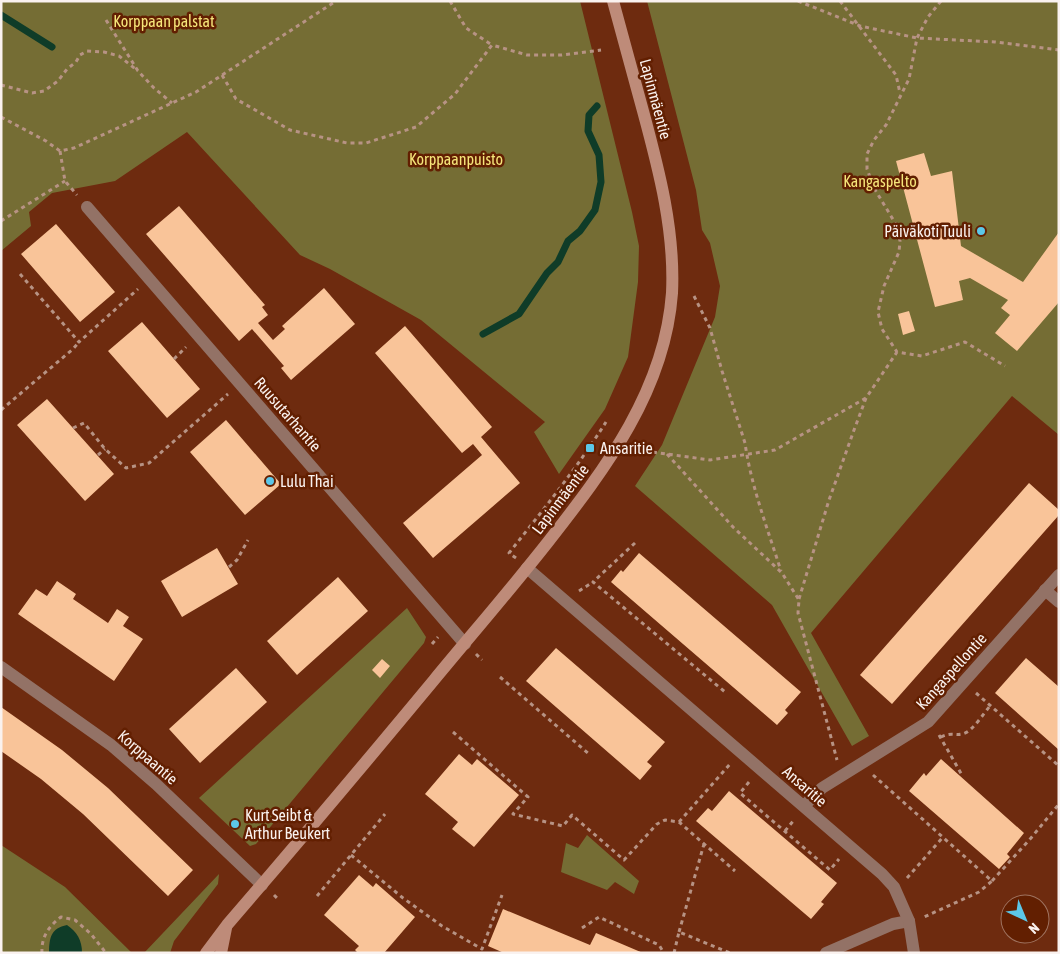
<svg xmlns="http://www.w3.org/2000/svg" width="1060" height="954" font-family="'Asap Condensed',sans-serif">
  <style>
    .green { fill: #756d34 }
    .water { fill: #0f3c28 }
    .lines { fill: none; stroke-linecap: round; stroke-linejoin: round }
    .stream { stroke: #0f3c28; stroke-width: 7 }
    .building { fill: #f9c499 }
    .path { stroke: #b79384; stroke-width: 3; stroke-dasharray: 4 4; stroke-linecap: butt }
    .lane { stroke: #937266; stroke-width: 12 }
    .street { stroke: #937266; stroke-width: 12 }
    .secondary { stroke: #be8b79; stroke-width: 12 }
    .poi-dot { fill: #5cc7e8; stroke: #621f01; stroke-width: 2 }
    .labels { text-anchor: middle; stroke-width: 5; stroke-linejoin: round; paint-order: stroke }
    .park-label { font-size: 16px; fill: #f6e67a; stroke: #621f01 }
    .street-label { font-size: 16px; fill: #faf2ef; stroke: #621f01 }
    .poi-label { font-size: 16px; fill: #faf2ef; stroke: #621f01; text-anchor: start }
  </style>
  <rect width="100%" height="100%" fill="#6e2b0f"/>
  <path class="green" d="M 1,1 L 580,1 L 632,212 L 639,246 L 638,282 L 628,357 L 605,409 L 559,474 L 534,432 L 545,422 L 421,320 L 330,269 L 300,255 L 187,132 L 115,181 L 52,193 L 29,212 L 31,226 L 1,251 Z
    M 647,1 L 1059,1 L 1059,435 L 1012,396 L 811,633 L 869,736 L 852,746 L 772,605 L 635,486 L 662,445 L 715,317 L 720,286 L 710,243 L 702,230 L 696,190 Z
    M 407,608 L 426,637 L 424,643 L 256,844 L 250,846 L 199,798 Z
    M 587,835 L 639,881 L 634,894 L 615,882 L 607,890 L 561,872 L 566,843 L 578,848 Z
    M 1,845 L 65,887 L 132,953 L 1,953 Z
    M 219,874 L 218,884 L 174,941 L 170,953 L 144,953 Z"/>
  <path class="water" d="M 67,925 C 77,932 82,940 82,953 L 49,953 C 49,938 51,928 67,925 Z"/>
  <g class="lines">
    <path class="stream" d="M 1,15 L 52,47
      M 483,334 L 519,314 L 547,273 L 558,262 L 568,241 L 580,231 L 595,210 L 601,182 L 599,155 L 588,131 L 589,115 L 597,106"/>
  </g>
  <path class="building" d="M 924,153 L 931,176 L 952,171 L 961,246 L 1023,282 L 1059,232 L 1059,302 L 1017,351 L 995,333 L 1010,315 L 1001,308 L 1008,300 L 970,278 L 959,281 L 963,300 L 935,307 L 896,161 Z
    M 179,206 L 265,305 L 262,307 L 268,315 L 258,323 L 273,340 L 285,329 L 282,326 L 324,288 L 355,324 L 291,380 L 281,368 L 284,366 L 252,329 L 239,341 L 146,234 Z
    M 56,224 L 115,292 L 80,322 L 21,254 Z
    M 909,311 L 915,331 L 903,335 L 898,314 Z
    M 142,322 L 200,389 L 167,418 L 108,351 Z
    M 405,326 L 492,427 L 481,437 L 520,483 L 433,558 L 403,523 L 482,455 L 473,444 L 462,453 L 375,353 Z
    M 47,399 L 114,474 L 85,501 L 17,425 Z
    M 226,420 L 281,484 L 245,515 L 190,452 Z
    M 1029,483 L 1059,510 L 1059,515 L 892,704 L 860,675 Z
    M 217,548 L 238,584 L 182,617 L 161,581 Z
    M 639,553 L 801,692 L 785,710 L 788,713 L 777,725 L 611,582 L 621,570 L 623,572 Z
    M 338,577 L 368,611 L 297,675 L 267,641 Z
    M 57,581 L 76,594 L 73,599 L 108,623 L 117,609 L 129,617 L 123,626 L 143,639 L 114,681 L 18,614 L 36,589 L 47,596 Z
    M 556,648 L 665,742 L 647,762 L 652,766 L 640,780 L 526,681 Z
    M 1026,658 L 1059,687 L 1059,750 L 995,693 Z
    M 382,659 L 390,666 L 380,678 L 372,670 Z
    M 236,668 L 267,702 L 200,763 L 169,729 Z
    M 1,707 L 62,750 L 108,788 L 193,870 L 168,896 L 83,814 L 41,779 L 1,751 Z
    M 459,754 L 472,765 L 477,759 L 519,795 L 474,847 L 452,829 L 458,822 L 425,794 Z
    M 941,759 L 1024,833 L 1007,854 L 1010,857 L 999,869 L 909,791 L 924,773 L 926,776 Z
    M 729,791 L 837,883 L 821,902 L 824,904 L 811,919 L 696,821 L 708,808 L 712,811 Z
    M 359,875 L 373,887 L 376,883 L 415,917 L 384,953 L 358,953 L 355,950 L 359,946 L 324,915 Z
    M 503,909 L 590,945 L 596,933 L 643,953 L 504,953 L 488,946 Z"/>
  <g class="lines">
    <path class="path" d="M 450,1 L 466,28 L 492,45
      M 798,1 L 860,26 L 917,38 L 995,42 L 1059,50
      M 840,1 L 896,75 L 900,93
      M 941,1 L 928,17 L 917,38 L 909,79 L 886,125 L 874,140 L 867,154 L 867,169 L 874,188 L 897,226 L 900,241 L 899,252 L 884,286 L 878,312 L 882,329 L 897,352 L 922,356 L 965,342 L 1005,366
      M 106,20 L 138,71 L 154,88 L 172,103
      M 222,75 L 236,99 L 290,130 L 347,143 L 366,143 L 416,127 L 455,94 L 492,45 L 527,55 L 562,55 L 601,50
      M 1,85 L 32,93 L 44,91 L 58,81 L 67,69 L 76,62 L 80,55 L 87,51 L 104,52 L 119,56 L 138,71
      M 1,117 L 46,141 L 60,151 L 74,148 L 196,92 L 336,1
      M 60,151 L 65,181 L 77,195
      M 1,221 L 65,181
      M 20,274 L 79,342 L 138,289
      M 694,296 L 710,328 L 722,371 L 745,443 C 751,486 768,530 781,571
      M 174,359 L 186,347
      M 1,410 L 73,349 L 79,342
      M 73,428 L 84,423 L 105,449 L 126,468 L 149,463 L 228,394
      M 645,451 L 710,460 L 775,450 L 866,398
      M 667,454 L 733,527 L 782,573 L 799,600 L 798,613 L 837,760
      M 98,455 L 105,449
      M 635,543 L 593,582 L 725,692
      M 516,558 L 509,553 C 543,510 577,468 606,422
      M 229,567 L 237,560 L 248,540
      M 579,591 L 593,582
      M 799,599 L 829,500 L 854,430 L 866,398 L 897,352
      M 432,644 L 438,637
      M 476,654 L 482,660
      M 500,677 L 589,754
      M 976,693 L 1059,766
      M 453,732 L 528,797 L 513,814 L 563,826 L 572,815 L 624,860 L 657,824 L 665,820 L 679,822 L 735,871
      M 939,735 L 962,775
      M 941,737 C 953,731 956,737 965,733 C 973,730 984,713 990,706
      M 873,775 L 992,881 L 979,892 L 924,917
      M 749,782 L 740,793 L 830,870 L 839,859
      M 679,822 L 730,764
      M 785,831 L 794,820
      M 351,855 L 403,898 L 442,926 L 482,949 L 502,895
      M 907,878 L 943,837
      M 992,881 L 1031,838 L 1059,804
      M 274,895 L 279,900
      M 317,896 L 385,814
      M 582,928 L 599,917 L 659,945 L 664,953
      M 679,932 L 704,844
      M 1,952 L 2,953
      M 42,953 C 41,937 49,926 61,917 L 75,920 L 91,934 L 106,953
      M 674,953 L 679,932 L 730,953"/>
    <path class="lane" d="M 1045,590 L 1059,602
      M 826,953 L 893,924 L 909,921"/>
    <path class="street" d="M 87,207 L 465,644
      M 527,568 L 882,874 L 894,887 L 909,921 L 914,953
      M 1,667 L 111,745 L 156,784 L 262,885
      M 804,806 L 822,788 L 928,722 L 1059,575"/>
    <path class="secondary" d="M 206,953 L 227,925 C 297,844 366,762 434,680 C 472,634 511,589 548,542 C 606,468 665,390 672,293 C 675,231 659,170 643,111 C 633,75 623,38 613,1
      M 221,953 L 226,928"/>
  </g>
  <g class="poi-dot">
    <circle cx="981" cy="231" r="5"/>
    <rect x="585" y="443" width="10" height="10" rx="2.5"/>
    <circle cx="270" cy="481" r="5"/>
    <circle cx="235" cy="824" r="5"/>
  </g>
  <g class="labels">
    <g class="park-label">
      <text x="164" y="27">Korppaan palstat</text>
      <text x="456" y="165">Korppaanpuisto</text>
      <text x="880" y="187">Kangaspelto</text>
    </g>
    <g class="street-label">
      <text transform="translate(656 99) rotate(75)" y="6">Lapinmäentie</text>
      <text transform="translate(288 414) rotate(49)" y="6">Ruusutarhantie</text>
      <text transform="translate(560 499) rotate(-53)" y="6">Lapinmäentie</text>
      <text transform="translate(951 671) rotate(-48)" y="6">Kangaspellontie</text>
      <text transform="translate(148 757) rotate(41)" y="6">Korppaantie</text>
      <text transform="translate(805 786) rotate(41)" y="6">Ansaritie</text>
    </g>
    <g class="poi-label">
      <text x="971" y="237" text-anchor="end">Päiväkoti Tuuli</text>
      <text x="600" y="454">Ansaritie</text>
      <text x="280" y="487">Lulu Thai</text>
      <text x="245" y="821">Kurt Seibt &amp;<tspan x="245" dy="18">Arthur Beukert</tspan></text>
    </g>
  </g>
  <rect width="1060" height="954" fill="none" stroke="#faf2ef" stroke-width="5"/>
  <g transform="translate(1025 919) rotate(136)"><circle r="24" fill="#621f01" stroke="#9f7360"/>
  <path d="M0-4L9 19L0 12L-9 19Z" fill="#5cc7e8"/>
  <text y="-8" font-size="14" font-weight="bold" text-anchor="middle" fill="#faf2ef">N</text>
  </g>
</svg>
